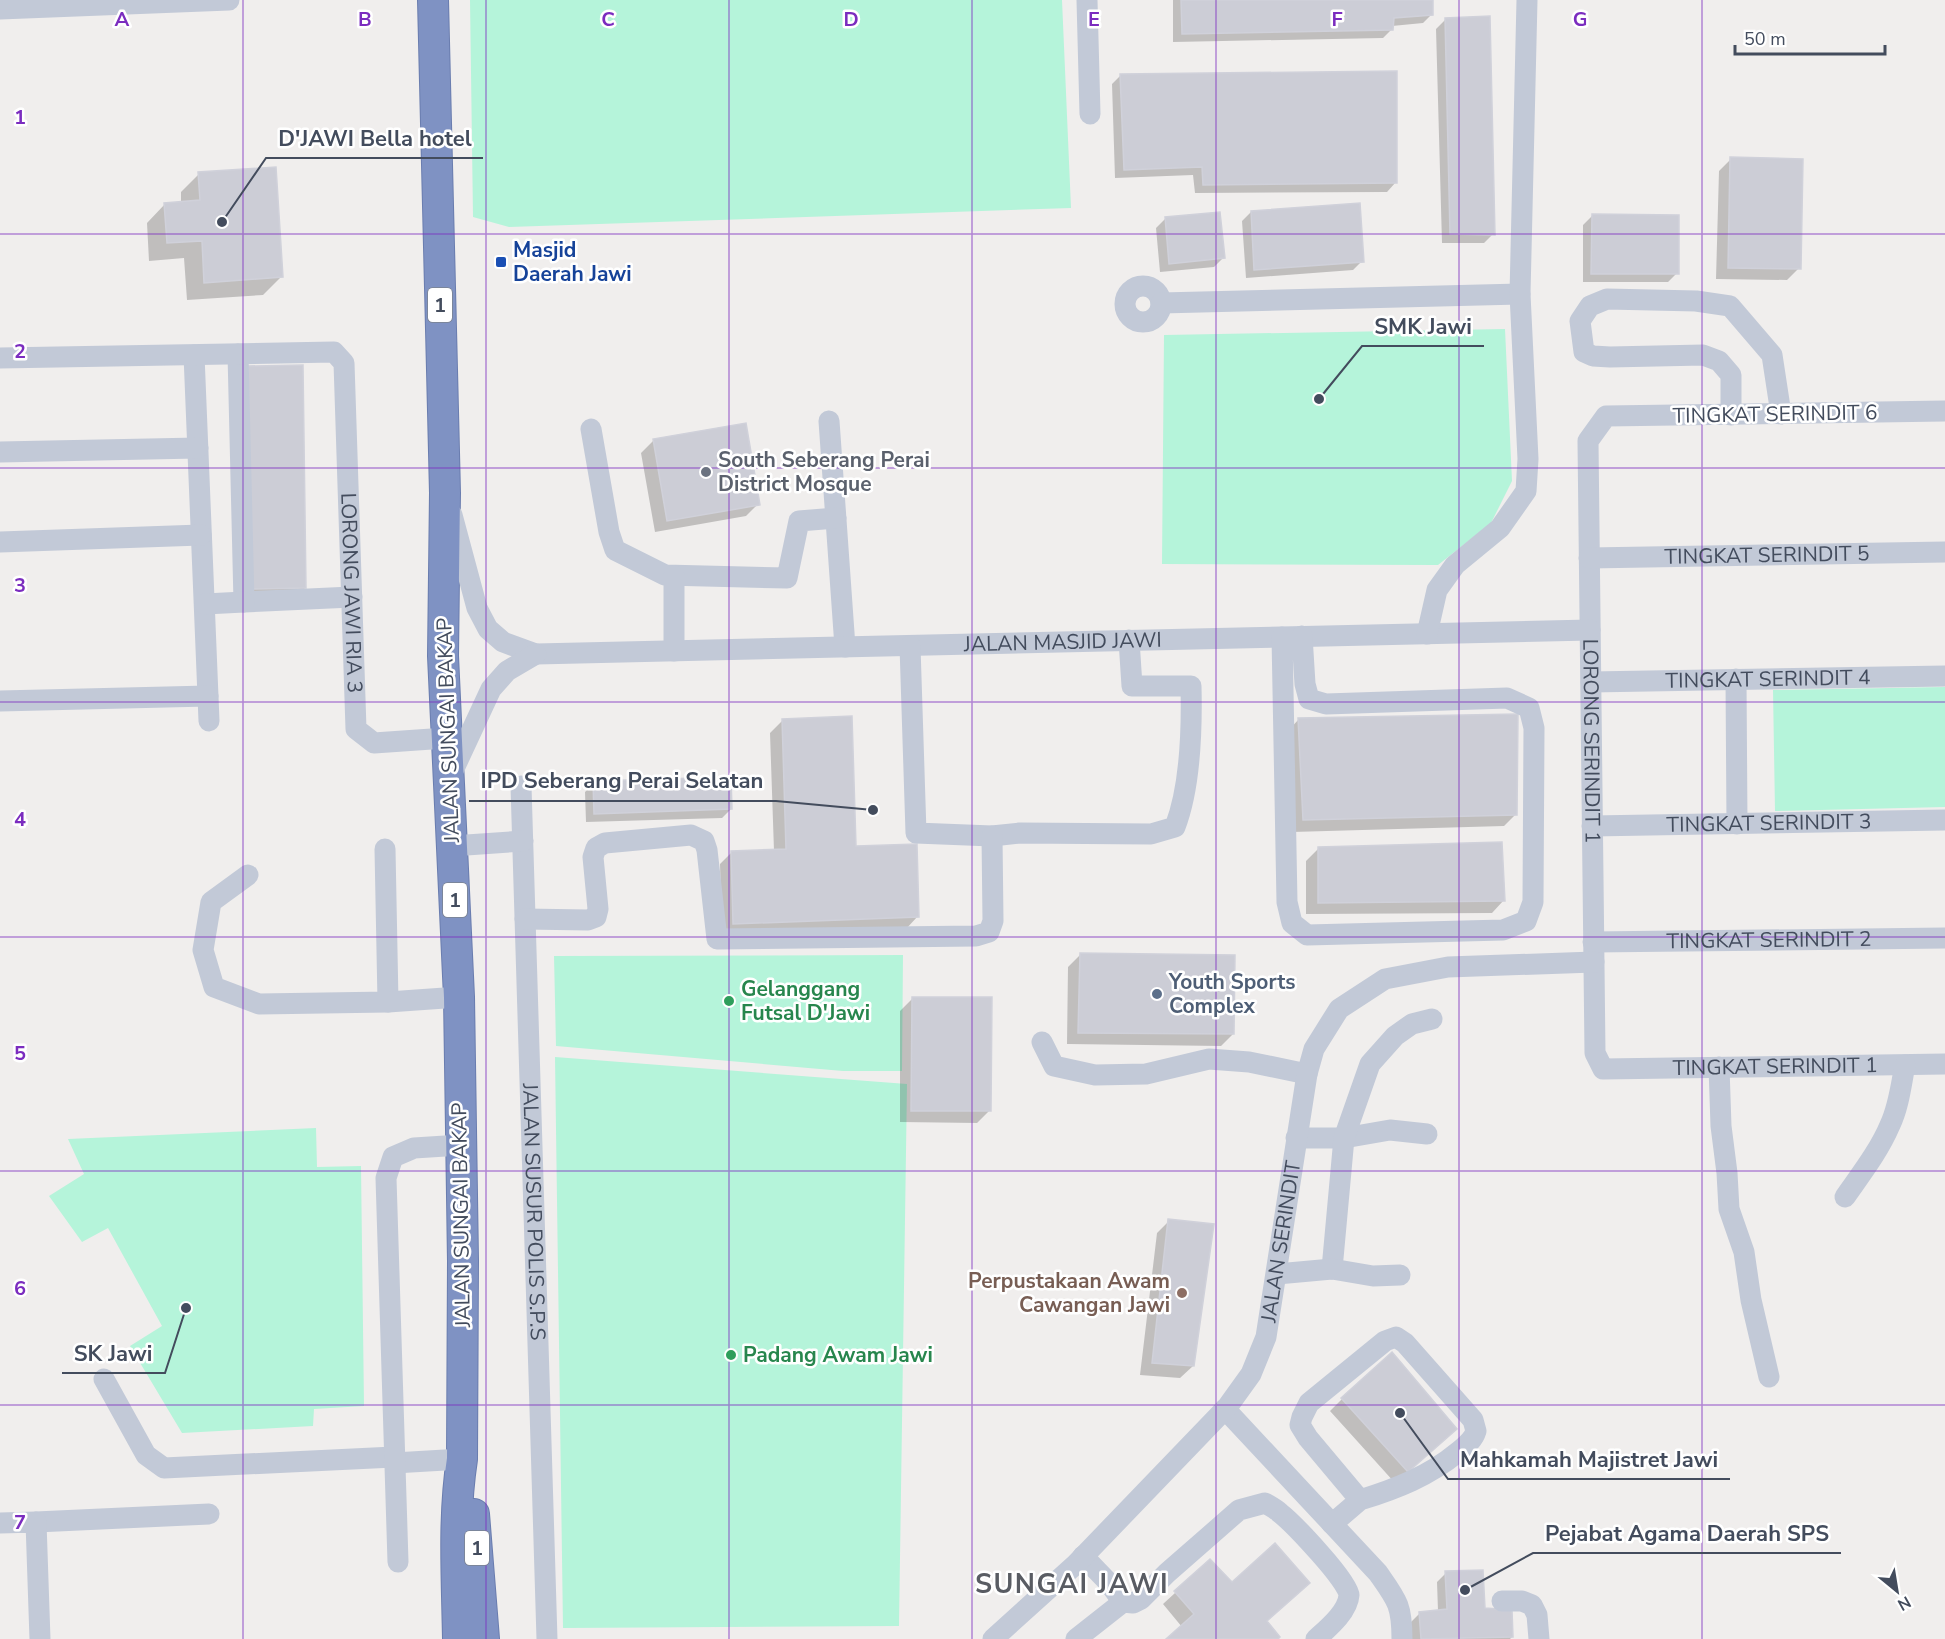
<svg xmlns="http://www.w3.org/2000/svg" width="1945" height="1639" font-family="'Nunito Sans',sans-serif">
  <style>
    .green { fill: #b5f4da }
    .shadow { fill: #0003 }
    .building { fill: #cccdd6; stroke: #d0d1da; stroke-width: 1.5 }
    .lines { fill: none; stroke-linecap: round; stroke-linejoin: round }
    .highway-casing { stroke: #6a7daf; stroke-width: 32 }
    .minor { stroke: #c2c9d7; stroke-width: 21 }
    .highway { stroke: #7f92c3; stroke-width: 30 }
    .grid { fill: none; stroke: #7b2cbf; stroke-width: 1.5; stroke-opacity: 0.55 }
    .transit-dot { fill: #1a4fb4; stroke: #fff; stroke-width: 2 }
    .worship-dot { fill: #6b7280; stroke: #fff; stroke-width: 2 }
    .service-dot { fill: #5c6f8a; stroke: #fff; stroke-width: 2 }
    .leisure-dot { fill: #2e9e5b; stroke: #fff; stroke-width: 2 }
    .education-dot { fill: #8d6e63; stroke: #fff; stroke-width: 2 }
    .labels { text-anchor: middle; stroke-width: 5; stroke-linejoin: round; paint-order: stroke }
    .shield { fill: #fff; stroke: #7b828e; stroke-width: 1.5 }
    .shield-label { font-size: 20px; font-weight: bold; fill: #434c5d }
    .transit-label { font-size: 21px; font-weight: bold; fill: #164399; stroke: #fff; text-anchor: start }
    .street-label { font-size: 21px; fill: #434c5d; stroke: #fff }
    .worship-label { font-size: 21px; font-weight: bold; fill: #5b616d; stroke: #fff; text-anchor: start }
    .service-label { font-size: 21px; font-weight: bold; fill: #4e5e75; stroke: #fff; text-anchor: start }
    .leisure-label { font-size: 21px; font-weight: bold; fill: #27864d; stroke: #fff; text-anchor: start }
    .education-label { font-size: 21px; font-weight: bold; fill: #785e54; stroke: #fff; text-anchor: end }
    .district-label { font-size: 27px; font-weight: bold; letter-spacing: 1.5px; fill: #595c63; stroke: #fff }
    .grid-label { font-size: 20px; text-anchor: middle; font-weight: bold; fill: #7b2cbf; stroke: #fff; stroke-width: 5; stroke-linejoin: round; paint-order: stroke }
    .leader { fill: none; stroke: #434c5d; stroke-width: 2 }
    .callout-dot { fill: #434c5d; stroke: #fff; stroke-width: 2 }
    .callout-label { font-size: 22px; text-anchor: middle; font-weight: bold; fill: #434c5d; stroke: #fff; stroke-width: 5; stroke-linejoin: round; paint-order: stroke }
  </style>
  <rect width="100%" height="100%" fill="#f0eeed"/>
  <path class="green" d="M 470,0 L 1062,0 L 1071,208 L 509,227 L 473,217 Z
    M 1505,329 L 1512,481 L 1491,523 L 1438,565 L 1162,564 L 1164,335 Z
    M 1945,687 L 1945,807 L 1775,811 L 1773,690 Z
    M 903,955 L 902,1071 L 843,1071 L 556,1046 L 554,956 Z
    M 555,1057 L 907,1084 L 899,1626 L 563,1628 Z
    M 316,1128 L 317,1167 L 361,1166 L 364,1406 L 314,1409 L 313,1426 L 182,1433 L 130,1346 L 162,1326 L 108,1228 L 82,1242 L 49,1196 L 84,1174 L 68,1139 Z"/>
  <path class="shadow" d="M 1173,0 L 1432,0 L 1432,14 L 1423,23 L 1392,26 L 1392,29 L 1383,38 L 1173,42 Z
    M 1445,20 L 1493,234 L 1484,243 L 1442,243 L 1436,29 Z
    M 1121,75 L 1396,182 L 1387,192 L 1195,193 L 1193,175 L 1115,178 L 1112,84 Z
    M 1731,159 L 1799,268 L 1787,280 L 1716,279 L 1719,171 Z
    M 199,174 L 281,277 L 263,295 L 187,300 L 184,258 L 149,261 L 147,223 L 165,204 L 181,203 L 181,192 Z
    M 1251,212 L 1362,261 L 1353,270 L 1246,278 L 1242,221 Z
    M 1592,216 L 1677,273 L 1668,282 L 1583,282 L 1583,225 Z
    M 1165,219 L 1223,258 L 1214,267 L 1160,272 L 1156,228 Z
    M 302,367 L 305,588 L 292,600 L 239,601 Z
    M 745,425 L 758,504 L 746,516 L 655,532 L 641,453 L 653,441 Z
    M 1299,719 L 1516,814 L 1504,826 L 1292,832 L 1287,732 Z
    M 783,720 L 855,847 L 918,916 L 906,929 L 722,935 L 720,864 L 732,852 L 774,851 L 770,733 Z
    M 594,783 L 731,809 L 722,818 L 586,822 L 585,792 Z
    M 1319,848 L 1504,900 L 1492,913 L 1306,914 L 1306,861 Z
    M 1080,955 L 1233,1034 L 1221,1046 L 1067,1044 L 1068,967 Z
    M 913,998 L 990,1110 L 977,1123 L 900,1122 L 900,1011 Z
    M 1169,1221 L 1193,1366 L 1180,1378 L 1140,1375 L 1157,1233 Z
    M 1342,1399 L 1455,1429 L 1395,1483 L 1330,1411 Z
    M 1210,1561 L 1265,1622 L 1276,1639 L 1168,1639 L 1182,1627 L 1163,1604 Z
    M 1446,1573 L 1512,1637 L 1510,1639 L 1412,1639 L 1411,1622 L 1420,1613 L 1438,1611 L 1437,1582 Z"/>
  <path class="building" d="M 1181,0 L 1433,0 L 1433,15 L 1394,18 L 1393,30 L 1182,34 Z
    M 1490,16 L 1495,235 L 1450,234 L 1445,18 Z
    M 1397,71 L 1397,183 L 1203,185 L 1202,167 L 1124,170 L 1120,74 Z
    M 1730,157 L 1803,159 L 1801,269 L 1728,268 Z
    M 276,167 L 283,277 L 204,283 L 202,241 L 167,243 L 164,203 L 200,200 L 198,172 Z
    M 1360,203 L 1364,262 L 1254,270 L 1251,211 Z
    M 1220,212 L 1225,258 L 1169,264 L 1165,217 Z
    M 1592,214 L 1679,215 L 1679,274 L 1591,274 Z
    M 303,365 L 306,588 L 251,589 L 248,366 Z
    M 746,423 L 760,505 L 667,521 L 653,439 Z
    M 1518,714 L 1517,815 L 1303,820 L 1298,718 Z
    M 852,716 L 856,846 L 917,844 L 919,917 L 733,924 L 731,851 L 786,849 L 782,719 Z
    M 731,777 L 732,809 L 594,814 L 593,781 Z
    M 1502,842 L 1505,901 L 1318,903 L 1318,847 Z
    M 1080,953 L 1235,955 L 1234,1034 L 1078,1033 Z
    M 912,997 L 992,997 L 991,1111 L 911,1111 Z
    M 1168,1219 L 1214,1224 L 1194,1366 L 1152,1363 Z
    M 1392,1352 L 1457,1429 L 1408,1472 L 1341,1398 Z
    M 1275,1543 L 1310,1583 L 1267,1621 L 1280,1637 L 1278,1639 L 1166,1639 L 1194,1614 L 1174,1591 L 1210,1559 L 1232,1582 Z
    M 1483,1570 L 1485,1608 L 1512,1610 L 1513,1637 L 1421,1639 L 1419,1612 L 1447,1609 L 1445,1571 Z"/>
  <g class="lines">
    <g class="highway-casing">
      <path id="highway" d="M 433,0 L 445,493 L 443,656 L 459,997 L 463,1261 L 462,1459 C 453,1518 457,1579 458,1639
        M 474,1514 L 484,1639"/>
    </g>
    <g class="minor">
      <path d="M 1087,0 L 1090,114"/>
      <path d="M 0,9 L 229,0"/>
      <circle cx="1143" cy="304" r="18"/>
      <path d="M 1161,303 L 1520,294"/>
      <path d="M 238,354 L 244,602 L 352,597"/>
      <path d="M 194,355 L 209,721"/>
      <path id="s1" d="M 0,358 L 334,352 L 344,363 L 356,729 L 374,743 L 446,738"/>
      <path id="s2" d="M 1945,411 L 1606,416 L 1588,441 L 1595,1053 L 1603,1069 L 1945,1064"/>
      <path d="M 1731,415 L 1731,375 L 1719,361 L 1703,355 L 1610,357 L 1593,356 L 1584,352 L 1580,321 L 1590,306 L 1607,299 L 1696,301 L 1730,306 L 1772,355 L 1781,414"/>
      <path d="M 829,421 L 845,647"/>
      <path d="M 591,429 L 609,532 L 615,550 L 665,575 L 787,578 L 799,521 L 836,518"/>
      <path d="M 0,452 L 198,448"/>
      <path id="s3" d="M 452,515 L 477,608 L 488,629 L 503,642 L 536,654 L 1590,630"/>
      <path d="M 0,542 L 201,535"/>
      <path id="s4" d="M 1589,558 L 1945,552"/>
      <path d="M 205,604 L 244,602"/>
      <path d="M 1427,634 L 1437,590 L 1455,565 L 1500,528 L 1526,491 L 1528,459 L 1520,294 L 1527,0"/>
      <path d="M 1282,637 L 1287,902 L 1292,923 L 1307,935 L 1503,930 L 1526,921 L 1533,902 L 1534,728 L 1529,708 L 1507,698 L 1326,704 L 1309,699 L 1305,684 L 1302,636"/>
      <path d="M 910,646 L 916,833 L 992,836 L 1020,833 L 1151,834 L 1175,827 C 1190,788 1192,728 1191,686 L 1132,686 L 1129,640"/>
      <path d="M 674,651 L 674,576"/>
      <path d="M 1736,679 L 1737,824"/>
      <path id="s5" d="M 1591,682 L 1945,676"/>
      <path d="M 0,701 L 208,696"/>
      <path d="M 451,775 L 491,689 L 507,671 L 536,654"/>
      <path id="s6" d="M 521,786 L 547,1639"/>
      <path id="s7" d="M 1592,826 L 1945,820"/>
      <path d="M 452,846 L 523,841"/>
      <path d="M 385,849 L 388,1002"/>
      <path d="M 248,875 L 211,902 L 203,950 L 214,987 L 259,1004 L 388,1002 L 459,997"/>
      <path d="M 525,919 L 588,920 L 596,917 L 598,909 L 593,857 L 596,848 L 605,843 L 691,835 L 704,841 L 707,850 L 717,939 L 976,936 L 989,932 L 993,921 L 992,836"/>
      <path id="s8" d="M 1593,942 L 1945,938"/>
      <path d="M 1042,1042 L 1054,1066 L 1095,1075 L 1146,1074 L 1209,1059 L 1249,1062 L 1307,1074"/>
      <path d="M 1719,1067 L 1721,1126 L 1727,1173 L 1729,1209 L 1744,1252 L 1751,1300 L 1769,1377"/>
      <path d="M 1296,1138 L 1344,1138 L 1390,1130 L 1427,1134"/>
      <path d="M 1845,1197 C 1861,1174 1879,1151 1890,1125 C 1899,1106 1901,1085 1905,1065"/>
      <path d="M 1332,1269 L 1344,1138 L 1370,1064 L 1395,1036 L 1412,1024 L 1432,1019"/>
      <path d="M 1277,1274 L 1332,1269 L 1373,1276 L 1400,1275"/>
      <path d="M 104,1379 L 146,1455 L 164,1468 L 394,1457"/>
      <path d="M 1225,1409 L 1378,1573 C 1397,1600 1402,1605 1402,1639"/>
      <path d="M 394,1463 L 462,1459"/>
      <path d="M 36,1522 L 209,1514"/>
      <path d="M 0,1523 L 36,1522 L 40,1639"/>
      <path d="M 1332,1524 L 1360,1500 L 1308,1438 L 1300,1425 L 1302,1417 L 1309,1403 L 1385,1341 L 1396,1337 L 1405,1343 L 1473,1420 L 1476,1431 C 1473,1441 1465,1446 1458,1452 C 1429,1476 1396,1489 1360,1500"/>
      <path d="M 1083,1556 L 1109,1583 L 1123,1602"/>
      <path d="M 398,1562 L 386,1178 L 393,1157 L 414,1148 L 461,1145"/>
      <path d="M 1502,1601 L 1522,1601 L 1532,1605 L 1537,1615 L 1539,1639"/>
      <path id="s9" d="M 993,1639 L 1076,1564 L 1228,1406 L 1251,1374 L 1266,1337 L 1307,1074 L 1314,1049 L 1339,1009 L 1385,979 L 1448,967 L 1594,962"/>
      <path d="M 1076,1639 L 1123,1602 L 1133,1603 L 1141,1599 L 1167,1573 L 1239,1510 L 1265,1503 C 1270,1506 1276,1509 1280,1513 C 1293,1523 1349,1582 1349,1595 C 1348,1612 1327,1629 1316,1639"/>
    </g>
    <use href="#highway" class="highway"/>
  </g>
  <path class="grid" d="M 243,0 L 243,1639M 486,0 L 486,1639M 729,0 L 729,1639M 972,0 L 972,1639M 1216,0 L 1216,1639M 1459,0 L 1459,1639M 1702,0 L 1702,1639M 0,234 L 1945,234M 0,468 L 1945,468M 0,702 L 1945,702M 0,937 L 1945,937M 0,1171 L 1945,1171M 0,1405 L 1945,1405"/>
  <rect class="transit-dot" x="495" y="256" width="12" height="12" rx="3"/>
  <circle class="worship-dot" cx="706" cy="472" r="6"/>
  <circle class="service-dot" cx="1157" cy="994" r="6"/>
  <g class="leisure-dot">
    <circle cx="729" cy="1001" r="6"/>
    <circle cx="731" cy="1355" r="6"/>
  </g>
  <circle class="education-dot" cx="1182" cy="1293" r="6"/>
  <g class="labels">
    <g class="shield">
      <rect x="428" y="288" width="24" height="34" rx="4.5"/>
      <rect x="443" y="883" width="24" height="34" rx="4.5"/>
      <rect x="465" y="1531" width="24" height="34" rx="4.5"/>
    </g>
    <g class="shield-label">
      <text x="440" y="312">1</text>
      <text x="455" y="907">1</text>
      <text x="477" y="1555">1</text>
    </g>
    <g class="transit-label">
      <text x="513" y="257">Masjid<tspan x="513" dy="24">Daerah Jawi</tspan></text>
    </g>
    <g class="street-label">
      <text transform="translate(1775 414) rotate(-1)" y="7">TINGKAT SERINDIT 6</text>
      <text dy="7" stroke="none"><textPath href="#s4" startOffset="178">TINGKAT SERINDIT 5</textPath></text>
      <text dy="7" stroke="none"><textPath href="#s1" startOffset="579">LORONG JAWI RIA 3</textPath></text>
      <text dy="7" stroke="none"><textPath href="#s3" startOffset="702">JALAN MASJID JAWI</textPath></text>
      <text dy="7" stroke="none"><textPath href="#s5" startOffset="177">TINGKAT SERINDIT 4</textPath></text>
      <text transform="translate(448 730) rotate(-92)" y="7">JALAN SUNGAI BAKAP</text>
      <text dy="7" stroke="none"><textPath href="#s2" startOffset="670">LORONG SERINDIT 1</textPath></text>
      <text dy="7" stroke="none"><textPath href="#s7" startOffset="177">TINGKAT SERINDIT 3</textPath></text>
      <text dy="7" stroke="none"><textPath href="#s8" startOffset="176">TINGKAT SERINDIT 2</textPath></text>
      <text dy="7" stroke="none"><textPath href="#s2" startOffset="1172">TINGKAT SERINDIT 1</textPath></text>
      <text dy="7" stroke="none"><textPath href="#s6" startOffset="426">JALAN SUSUR POLIS S.P.S</textPath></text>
      <text transform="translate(461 1215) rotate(-91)" y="7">JALAN SUNGAI BAKAP</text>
      <text dy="7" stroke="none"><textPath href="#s9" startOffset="507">JALAN SERINDIT</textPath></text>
    </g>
    <g class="worship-label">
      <text x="718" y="467">South Seberang Perai<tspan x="718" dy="24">District Mosque</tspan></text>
    </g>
    <g class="service-label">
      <text x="1169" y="989">Youth Sports<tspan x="1169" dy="24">Complex</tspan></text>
    </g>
    <g class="leisure-label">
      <text x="741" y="996">Gelanggang<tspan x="741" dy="24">Futsal D'Jawi</tspan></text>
      <text x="743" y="1362">Padang Awam Jawi</text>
    </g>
    <g class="education-label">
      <text x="1170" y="1288">Perpustakaan Awam<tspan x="1170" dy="24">Cawangan Jawi</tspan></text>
    </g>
    <g class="district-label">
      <text x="1072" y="1593">SUNGAI JAWI</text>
    </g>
  </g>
  <g class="grid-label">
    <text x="122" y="26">A</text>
    <text x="365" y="26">B</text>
    <text x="608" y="26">C</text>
    <text x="851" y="26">D</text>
    <text x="1094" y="26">E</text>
    <text x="1337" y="26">F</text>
    <text x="1580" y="26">G</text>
    <text x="20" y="124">1</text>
    <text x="20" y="358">2</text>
    <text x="20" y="592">3</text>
    <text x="20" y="826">4</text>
    <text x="20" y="1060">5</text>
    <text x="20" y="1295">6</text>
    <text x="20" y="1529">7</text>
  </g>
  <path class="leader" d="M222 222L266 158H483M1319 399L1362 346H1484M873 810L776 801H469M186 1308L165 1373H62M1400 1413L1448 1479H1730M1465 1590L1533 1553H1841"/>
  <g class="callout-dot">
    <circle cx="222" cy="222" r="6"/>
    <circle cx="1319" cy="399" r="6"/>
    <circle cx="873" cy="810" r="6"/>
    <circle cx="186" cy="1308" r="6"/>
    <circle cx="1400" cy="1413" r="6"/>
    <circle cx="1465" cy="1590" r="6"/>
  </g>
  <g class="callout-label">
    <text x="375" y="146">D'JAWI Bella hotel</text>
    <text x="1423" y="334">SMK Jawi</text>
    <text x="622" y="788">IPD Seberang Perai Selatan</text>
    <text x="113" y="1361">SK Jawi</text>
    <text x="1589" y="1467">Mahkamah Majistret Jawi</text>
    <text x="1687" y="1541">Pejabat Agama Daerah SPS</text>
  </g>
  <g transform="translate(1897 1591) rotate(150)" stroke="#ffffff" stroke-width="4.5" paint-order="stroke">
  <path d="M0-4.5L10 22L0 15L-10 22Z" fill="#434c5d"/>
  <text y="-9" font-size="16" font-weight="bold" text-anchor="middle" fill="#434c5d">N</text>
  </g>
  <path d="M1735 45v9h150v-9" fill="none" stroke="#434c5d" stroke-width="3"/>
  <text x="1744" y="45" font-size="18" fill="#434c5d" stroke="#ffffff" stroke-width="4.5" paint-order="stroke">50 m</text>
</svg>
